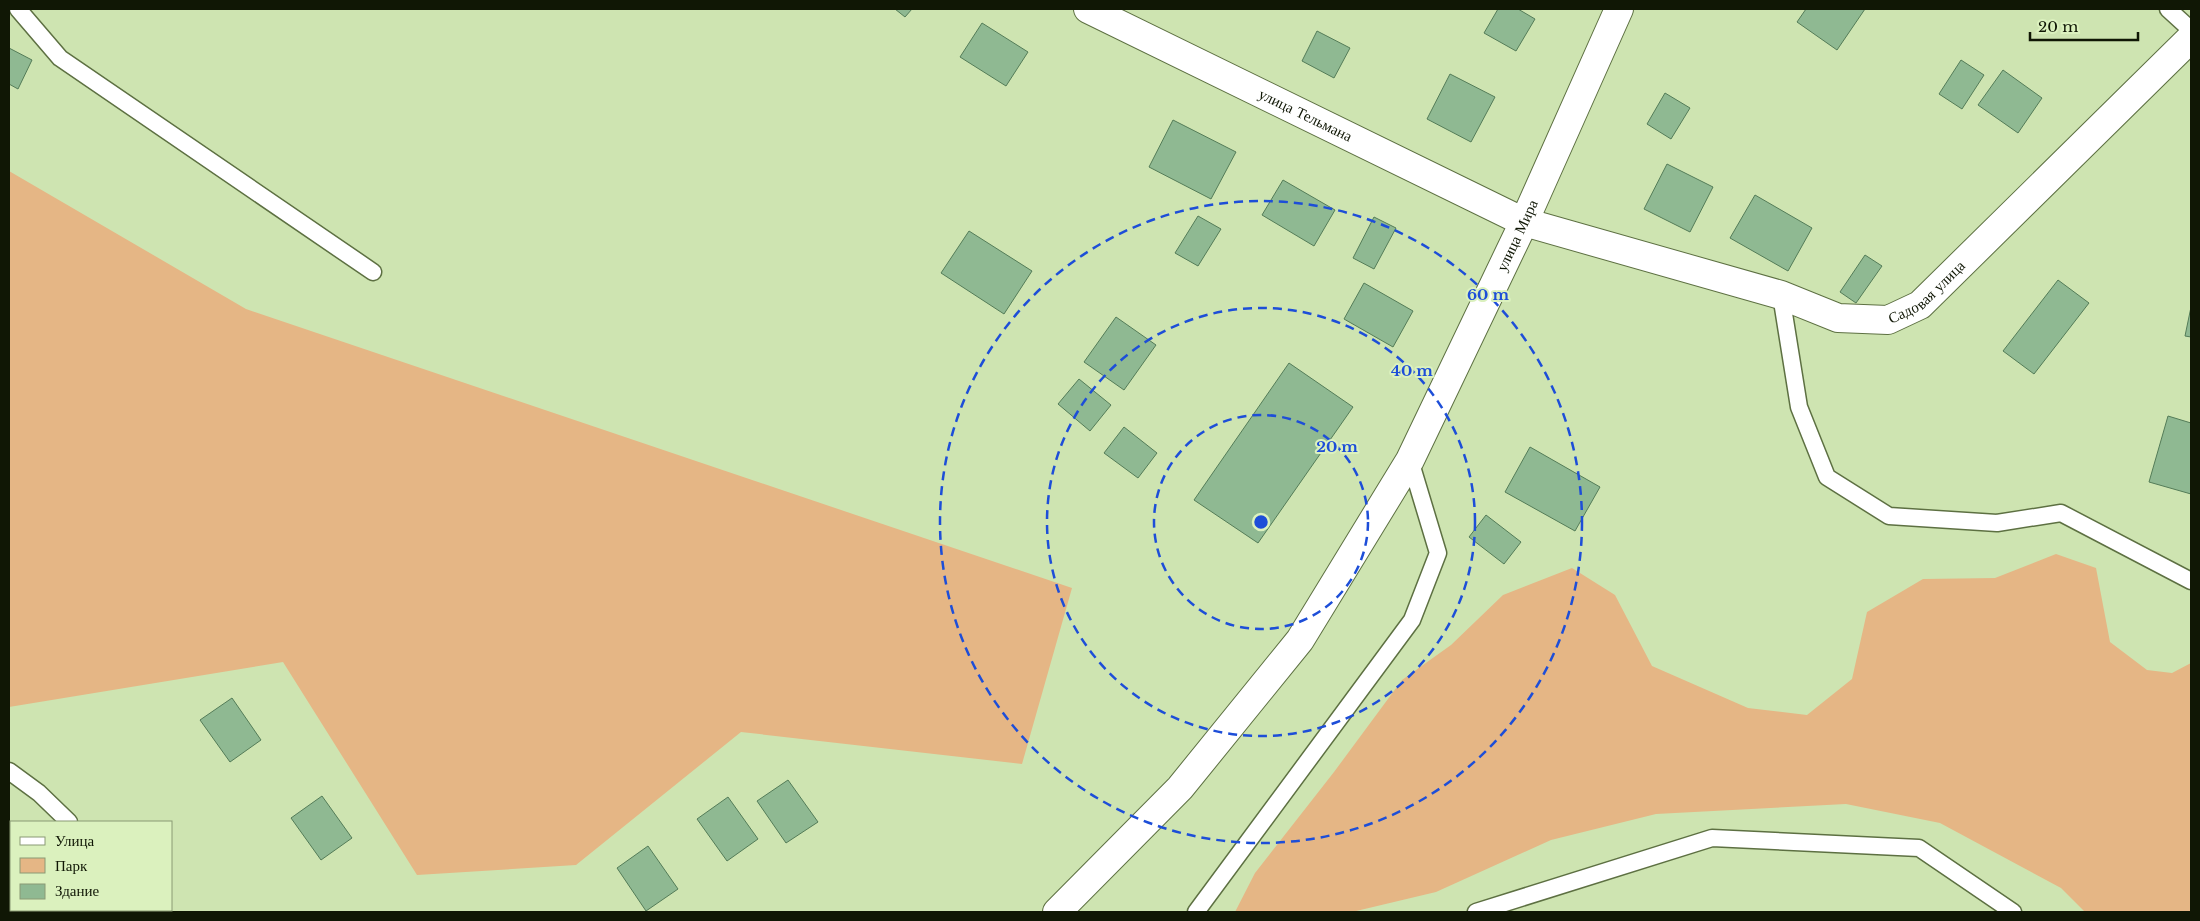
<svg xmlns="http://www.w3.org/2000/svg" width="2200" height="921" font-family="'Libre Baskerville',serif">
  <style>
    .green { fill: #e5b685 }
    .building { fill: #8fb992; stroke: #547c58 }
    .lines { fill: none; stroke-linecap: round; stroke-linejoin: round }
    .service-casing { stroke: #5d7042; stroke-width: 19 }
    .minor-casing { stroke: #5d7042; stroke-width: 30 }
    .secondary-casing { stroke: #5d7042; stroke-width: 30 }
    .service { stroke: #fff; stroke-width: 16 }
    .minor { stroke: #fff; stroke-width: 28 }
    .secondary { stroke: #fff; stroke-width: 28 }
    .ring { fill: none; stroke: #1d4ed8; stroke-width: 2.5; stroke-dasharray: 9 6 }
    .labels { text-anchor: middle; stroke-width: 4; stroke-linejoin: round; paint-order: stroke }
    .street-label { font-size: 15px; fill: #101705; stroke: #dbf1be }
    .centre { fill: #1d4ed8; stroke: #dbf1be; stroke-width: 2.5 }
    .ring-label { font-size: 15px; text-anchor: middle; font-weight: bold; fill: #1d4ed8; stroke: #dbf1be; stroke-width: 4; stroke-linejoin: round; paint-order: stroke }
  </style>
  <rect width="100%" height="100%" fill="#cee4b1"/>
  <path class="green" d="M 9,171 L 246,309 L 1072,588 L 1022,764 L 741,732 L 576,865 L 417,875 L 283,662 L 9,707 Z
    M 2056,554 L 2096,568 L 2110,642 L 2147,670 L 2172,673 L 2191,663 L 2191,912 L 2085,912 L 2061,888 L 1940,823 L 1846,804 L 1656,814 L 1551,840 L 1436,892 L 1352,912 L 1235,912 L 1255,873 L 1334,772 L 1402,680 L 1451,645 L 1503,595 L 1572,568 L 1615,595 L 1652,666 L 1748,708 L 1807,715 L 1852,679 L 1867,612 L 1923,579 L 1995,578 Z"/>
  <path class="building" d="M 895,9 L 912,9 L 905,17 Z
    M 1498,9 L 1518,9 L 1535,19 L 1516,51 L 1484,33 Z
    M 1806,9 L 1865,9 L 1837,50 L 1797,22 Z
    M 982,23 L 1028,52 L 1006,86 L 960,57 Z
    M 1317,31 L 1350,48 L 1334,78 L 1302,61 Z
    M 9,48 L 32,60 L 18,89 L 9,84 Z
    M 1961,60 L 1984,75 L 1962,109 L 1939,94 Z
    M 2003,70 L 2042,98 L 2018,133 L 1978,105 Z
    M 1450,74 L 1495,97 L 1471,142 L 1427,119 Z
    M 1665,93 L 1690,108 L 1671,139 L 1647,124 Z
    M 1173,120 L 1236,152 L 1211,199 L 1149,167 Z
    M 1667,164 L 1713,187 L 1690,232 L 1644,209 Z
    M 1283,180 L 1335,210 L 1314,246 L 1262,215 Z
    M 1755,195 L 1812,228 L 1788,271 L 1730,238 Z
    M 1198,216 L 1221,229 L 1198,266 L 1175,253 Z
    M 1374,217 L 1396,228 L 1374,269 L 1353,258 Z
    M 969,231 L 1032,271 L 1004,314 L 941,273 Z
    M 1865,255 L 1882,266 L 1856,303 L 1840,292 Z
    M 2058,280 L 2089,303 L 2034,374 L 2003,351 Z
    M 1364,283 L 1413,311 L 1393,347 L 1344,319 Z
    M 2191,307 L 2191,337 L 2185,336 Z
    M 1116,317 L 1156,345 L 1124,390 L 1084,362 Z
    M 1289,363 L 1353,407 L 1258,543 L 1194,500 Z
    M 1079,379 L 1111,405 L 1090,431 L 1058,404 Z
    M 2168,416 L 2191,423 L 2191,494 L 2149,482 Z
    M 1124,427 L 1157,453 L 1138,478 L 1104,453 Z
    M 1530,447 L 1600,487 L 1575,531 L 1505,492 Z
    M 1486,515 L 1521,542 L 1504,564 L 1469,537 Z
    M 232,698 L 261,740 L 230,762 L 200,720 Z
    M 788,780 L 818,822 L 786,843 L 757,801 Z
    M 322,796 L 352,838 L 321,860 L 291,818 Z
    M 728,797 L 758,839 L 727,861 L 697,819 Z
    M 648,846 L 678,889 L 646,911 L 617,868 Z"/>
  <g class="lines">
    <g class="service-casing">
      <path id="service" d="M 18,9 L 60,58 L 373,272
        M 2168,9 L 2191,30
        M 1781,295 L 1799,407 L 1827,477 L 1889,516 L 1997,523 L 2061,513 L 2191,581
        M 9,771 L 39,793 L 69,822
        M 132,910 L 133,912
        M 1196,912 L 1412,620 L 1438,553 L 1410,460
        M 1476,912 L 1712,838 L 1919,848 L 2013,912"/>
    </g>
    <g class="minor-casing">
      <g id="minor">
        <path id="s1" d="M 1088,9 L 1524,222 L 1781,295 L 1838,318 L 1888,320 L 1920,305 L 2191,38"/>
      </g>
    </g>
    <g class="secondary-casing">
      <g id="secondary">
        <path id="s2" d="M 1057,912 L 1180,788 L 1300,640 L 1410,460 L 1524,222 L 1619,9"/>
      </g>
    </g>
    <use href="#service" class="service"/>
    <use href="#minor" class="minor"/>
    <use href="#secondary" class="secondary"/>
  </g>
  <g class="ring">
    <circle cx="1261" cy="522" r="107"/>
    <circle cx="1261" cy="522" r="214"/>
    <circle cx="1261" cy="522" r="321"/>
  </g>
  <g class="labels">
    <g class="street-label">
      <text dy="5" stroke="none"><textPath href="#s1" startOffset="242">улица Тельмана</textPath></text>
      <text dy="5" stroke="none"><textPath href="#s2" startOffset="825">улица Мира</textPath></text>
      <text dy="5" stroke="none"><textPath href="#s1" startOffset="912">Садовая улица</textPath></text>
    </g>
  </g>
  <circle cx="1261" cy="522" r="8" class="centre"/>
  <g class="ring-label">
    <text x="1488" y="300">60 m</text>
    <text x="1412" y="376">40 m</text>
    <text x="1337" y="452">20 m</text>
  </g>
  <rect width="2200" height="921" fill="none" stroke="#101705" stroke-width="20"/>
  <rect x="10" y="821" width="162" height="90" fill="#dbf1be" stroke="#8a9a74"/>
  <rect x="20" y="837" width="25" height="8" fill="#ffffff" stroke="#8a9a74"/>
  <text x="55" y="846" font-size="15" fill="#101705">Улица</text>
  <rect x="20" y="858" width="25" height="15" fill="#e5b685" stroke="#8a9a74"/>
  <text x="55" y="871" font-size="15" fill="#101705">Парк</text>
  <rect x="20" y="884" width="25" height="15" fill="#8fb992" stroke="#8a9a74"/>
  <text x="55" y="896" font-size="15" fill="#101705">Здание</text>
  <path d="M2030 32v8h108v-8" fill="none" stroke="#101705" stroke-width="2.5"/>
  <text x="2038" y="32" font-size="15" fill="#101705" stroke="#dbf1be" stroke-width="4" paint-order="stroke">20 m</text>
</svg>
